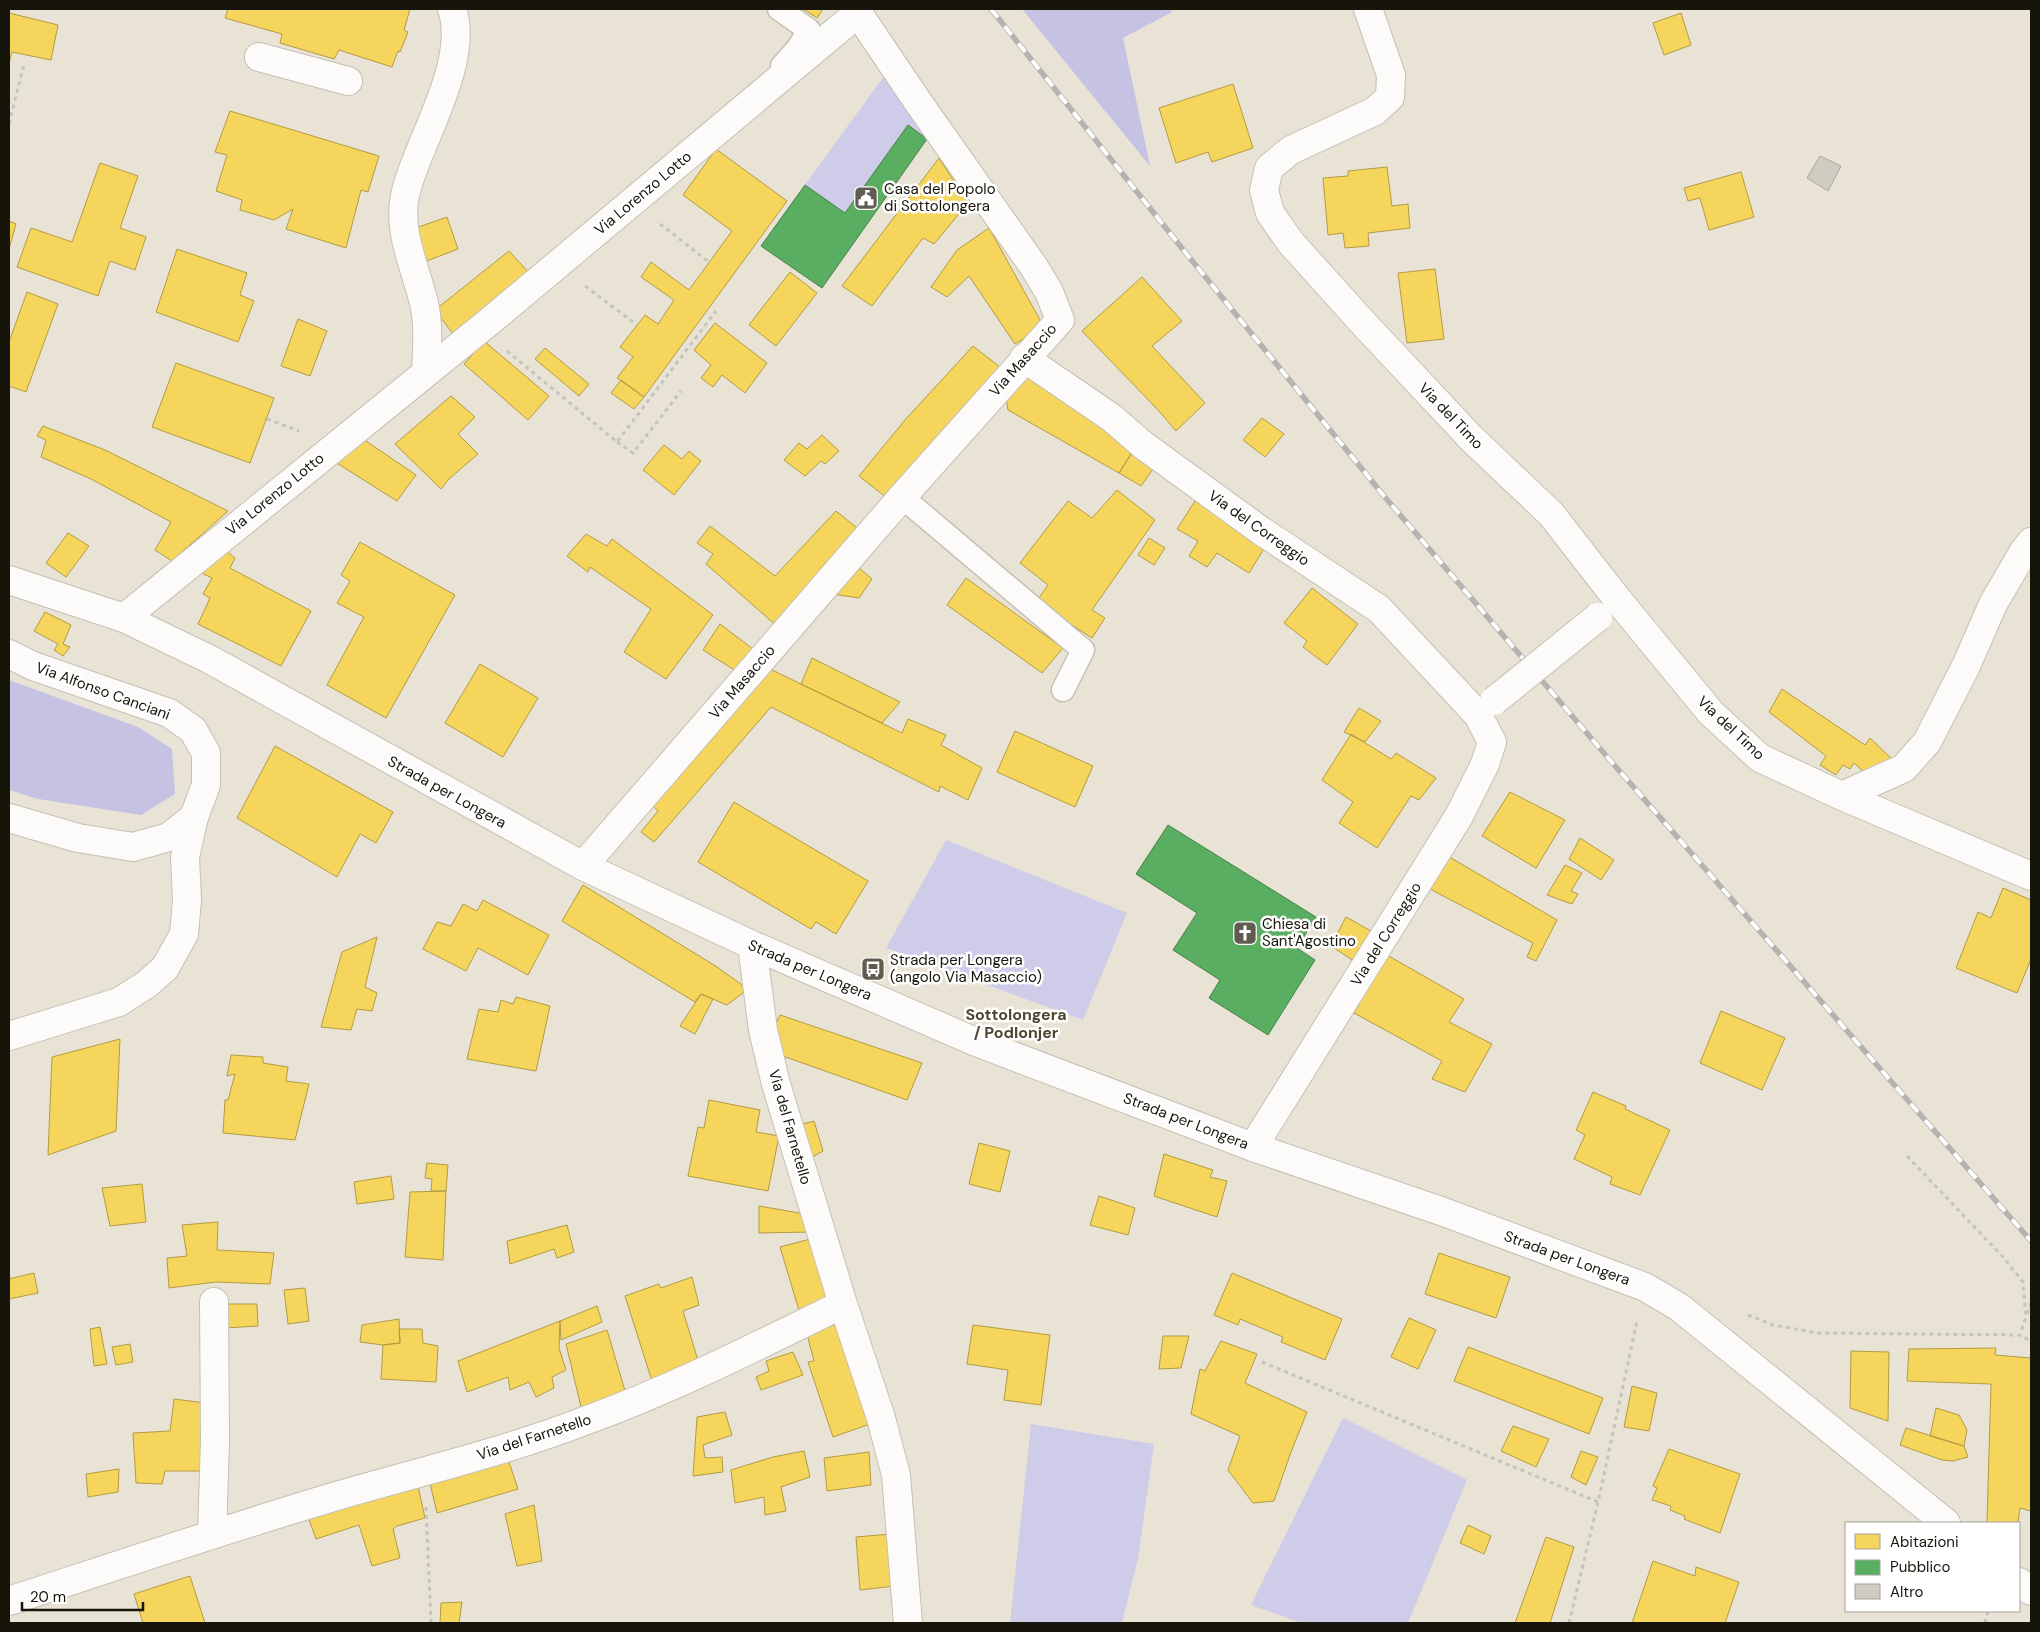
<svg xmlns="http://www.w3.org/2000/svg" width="2040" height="1632" font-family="'DM Sans',sans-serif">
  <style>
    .green { fill: #cecce9 }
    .forest { fill: #c5c2e4 }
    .homes { fill: #f6d55c; stroke: #b39b43 }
    .public { fill: #5aae61; stroke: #468047 }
    .building { fill: #d0ccc1; stroke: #aaa69b }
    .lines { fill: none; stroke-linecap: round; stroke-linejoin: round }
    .service-casing { stroke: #c4c0b5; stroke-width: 25 }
    .minor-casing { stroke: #c4c0b5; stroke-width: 30 }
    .tertiary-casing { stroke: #c4c0b5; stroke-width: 30 }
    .path { stroke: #c5c4be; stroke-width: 3; stroke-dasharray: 4 4; stroke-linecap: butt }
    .service { stroke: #fcfbf9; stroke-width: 22 }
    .minor { stroke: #fcfbf9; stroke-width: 28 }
    .tertiary { stroke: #fcfbf9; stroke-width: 28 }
    .rail-casing { stroke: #b4b3b0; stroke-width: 5.5 }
    .rail { stroke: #fff; stroke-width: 4; stroke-dasharray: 11; stroke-linecap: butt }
    .minor-bridge-casing { stroke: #c4c0b5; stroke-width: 30; stroke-linecap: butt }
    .minor-bridge { stroke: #fcfbf9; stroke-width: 28 }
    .labels { text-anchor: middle; stroke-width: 5; stroke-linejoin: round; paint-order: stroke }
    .poi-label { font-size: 15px; fill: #17140a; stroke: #fff; text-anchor: start }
    .street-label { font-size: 15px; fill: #17140a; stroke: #fff }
    .neighbourhood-label { font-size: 16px; font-weight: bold; fill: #4d4630; stroke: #fff }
  </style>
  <rect width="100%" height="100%" fill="#e8e3d5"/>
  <path class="green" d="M 884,76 L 927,139 L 908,125 L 845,213 L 805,185 Z
    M 946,840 L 1127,913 L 1083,1020 L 886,948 Z
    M 1343,1418 L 1467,1480 L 1408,1623 L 1302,1623 L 1251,1605 Z
    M 1031,1424 L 1154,1444 L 1138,1559 L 1122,1623 L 1010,1623 Z"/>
  <path class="forest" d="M 1022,9 L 1170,9 L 1172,12 L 1123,38 L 1150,166 Z
    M 9,680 L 138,727 L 172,749 L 175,794 L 141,815 L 38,799 L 9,790 Z"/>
  <path class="homes" d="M 228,9 L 410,9 L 404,30 L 408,32 L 400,52 L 398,51 L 392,67 L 339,50 L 334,59 L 280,43 L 282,34 L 225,18 Z
    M 803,9 L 823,9 L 817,18 Z
    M 9,13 L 58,25 L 51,60 L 12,52 L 9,63 Z
    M 1681,13 L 1691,45 L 1664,55 L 1653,23 Z
    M 1233,84 L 1253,148 L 1212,162 L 1208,152 L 1176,163 L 1159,108 Z
    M 230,111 L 379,156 L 368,192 L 361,190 L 346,248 L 286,229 L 293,209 L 274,220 L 240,210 L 242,200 L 216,191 L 227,155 L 215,152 Z
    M 716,149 L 787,201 L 644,397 L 617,378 L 633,357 L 620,347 L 645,315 L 658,324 L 674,300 L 641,277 L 651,262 L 689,290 L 732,231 L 683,195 Z
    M 939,158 L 968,203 L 934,244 L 923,238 L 872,306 L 842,286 Z
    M 100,163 L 138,176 L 120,228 L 146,237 L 135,270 L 110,261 L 98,296 L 17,267 L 31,228 L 72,242 Z
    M 1387,167 L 1392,206 L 1408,204 L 1410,228 L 1368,233 L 1369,246 L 1345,248 L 1343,233 L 1328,235 L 1323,178 L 1348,176 L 1348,171 Z
    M 1741,172 L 1754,217 L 1709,230 L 1700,198 L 1688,201 L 1684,188 Z
    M 447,217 L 458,249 L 424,262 L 413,229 Z
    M 9,221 L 16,224 L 9,249 Z
    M 989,228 L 1044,327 L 1015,344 L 969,276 L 947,297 L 931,287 L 957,250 Z
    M 177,249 L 247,273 L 240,295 L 254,301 L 238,342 L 156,312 Z
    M 509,251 L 532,276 L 456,338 L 435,310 Z
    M 1435,269 L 1444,339 L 1407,343 L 1398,273 Z
    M 790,272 L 817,293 L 776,346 L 749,325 Z
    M 1142,277 L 1182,321 L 1152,346 L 1205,403 L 1176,431 L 1158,410 L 1082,331 Z
    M 27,292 L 58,304 L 26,392 L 9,386 L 9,342 Z
    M 298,319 L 327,331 L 310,376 L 281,366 Z
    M 715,323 L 767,363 L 745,393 L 722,375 L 713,387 L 701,378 L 711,365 L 694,350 Z
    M 484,341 L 549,396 L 528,420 L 464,364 Z
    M 973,346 L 1000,367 L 887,498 L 859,476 L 905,420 Z
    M 545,348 L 589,384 L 579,396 L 535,359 Z
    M 176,363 L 274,398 L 250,463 L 152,427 Z
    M 1029,376 L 1135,448 L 1119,473 L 1008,410 L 1006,398 Z
    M 621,380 L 644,397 L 634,409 L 611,393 Z
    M 451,396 L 475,417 L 458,434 L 478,454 L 449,479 L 441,489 L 395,444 Z
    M 1262,418 L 1284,434 L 1265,457 L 1243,440 Z
    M 43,426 L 105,450 L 228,511 L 172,561 L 155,550 L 171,522 L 91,479 L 41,457 L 46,440 L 37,436 Z
    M 822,435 L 839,451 L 825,464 L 821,461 L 805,476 L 784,460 L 799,443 L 807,449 Z
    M 363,439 L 416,475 L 397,501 L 335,462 Z
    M 664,445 L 682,459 L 689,451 L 701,461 L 674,495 L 643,470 Z
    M 1135,448 L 1153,469 L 1141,486 L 1119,473 Z
    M 1117,490 L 1155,520 L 1092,610 L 1105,618 L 1092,638 L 1036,602 L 1048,585 L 1020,563 L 1068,501 L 1092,518 Z
    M 1195,501 L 1265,547 L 1249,573 L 1217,553 L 1207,567 L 1189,556 L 1198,541 L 1177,529 Z
    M 836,511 L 861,531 L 778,627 L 706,564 L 713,554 L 697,543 L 710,526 L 775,576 Z
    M 68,533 L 89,546 L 66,577 L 46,563 Z
    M 586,534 L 607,546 L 612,539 L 713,615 L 666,679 L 624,652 L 651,609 L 590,567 L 588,572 L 567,556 Z
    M 1149,538 L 1165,548 L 1154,565 L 1138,555 Z
    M 360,542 L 455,595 L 386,718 L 327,685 L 364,617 L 337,603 L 350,581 L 341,575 Z
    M 220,546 L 235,558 L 230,568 L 311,611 L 281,666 L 198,624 L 210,598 L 203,594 L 212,578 L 193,569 Z
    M 858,567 L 872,579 L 859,598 L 833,594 Z
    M 966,578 L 1063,648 L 1042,673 L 947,605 Z
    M 1312,588 L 1358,624 L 1327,665 L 1303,647 L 1307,641 L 1284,623 Z
    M 45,612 L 71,625 L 63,644 L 70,647 L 63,656 L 54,650 L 58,644 L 34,631 Z
    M 720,624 L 758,653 L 739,673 L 703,650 Z
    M 812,658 L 900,702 L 882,723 L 801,684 Z
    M 480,664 L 538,698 L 503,757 L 445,723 Z
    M 770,669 L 902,733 L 908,719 L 946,735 L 941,745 L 982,768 L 968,800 L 940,786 L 939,792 L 771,707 L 654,842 L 641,832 L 658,811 L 652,805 Z
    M 1782,689 L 1865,745 L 1870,738 L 1893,760 L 1866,774 L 1854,763 L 1850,769 L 1843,765 L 1836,775 L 1820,765 L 1826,756 L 1769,712 Z
    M 1359,708 L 1381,721 L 1365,742 L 1344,732 Z
    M 1015,731 L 1093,766 L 1075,807 L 997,772 Z
    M 1351,734 L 1391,759 L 1396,753 L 1436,778 L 1419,800 L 1411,796 L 1377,848 L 1339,823 L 1353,802 L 1322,780 Z
    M 275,746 L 393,812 L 376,843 L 360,834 L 337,877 L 237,818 Z
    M 1510,792 L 1565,820 L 1536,868 L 1482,836 Z
    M 734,802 L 868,881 L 836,934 L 816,922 L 811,929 L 698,862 Z
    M 1580,838 L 1614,860 L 1601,880 L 1569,859 Z
    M 1446,855 L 1557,920 L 1536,961 L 1527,957 L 1533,943 L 1428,888 Z
    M 1565,865 L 1582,873 L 1571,891 L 1578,894 L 1572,904 L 1547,895 Z
    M 583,885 L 714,965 L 748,989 L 727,1005 L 701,994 L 695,1002 L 562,921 Z
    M 2003,888 L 2031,900 L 2031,959 L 2017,993 L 1956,968 L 1978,912 L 1991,918 Z
    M 483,900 L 549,935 L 528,975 L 478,948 L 466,971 L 423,949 L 437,922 L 451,926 L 463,904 L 477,911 Z
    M 1346,917 L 1371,931 L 1354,961 L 1331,946 Z
    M 377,937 L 365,987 L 377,993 L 372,1011 L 357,1009 L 351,1030 L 321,1027 L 342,952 Z
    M 1387,955 L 1464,999 L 1449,1022 L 1492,1044 L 1465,1092 L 1432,1079 L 1442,1061 L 1354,1013 Z
    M 701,994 L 713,999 L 695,1034 L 680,1026 Z
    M 516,997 L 550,1006 L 536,1071 L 467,1059 L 479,1009 L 498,1012 L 501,1000 L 513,1004 Z
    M 1721,1011 L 1785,1038 L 1762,1090 L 1700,1063 Z
    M 780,1015 L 922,1063 L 907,1100 L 780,1055 L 772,1032 Z
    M 120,1039 L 116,1131 L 48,1155 L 52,1057 Z
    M 231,1055 L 263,1057 L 263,1063 L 288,1067 L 286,1081 L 309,1084 L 295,1140 L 223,1133 L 225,1100 L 228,1100 L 235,1074 L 227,1076 Z
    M 1593,1092 L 1626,1106 L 1625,1109 L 1670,1130 L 1640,1195 L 1610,1184 L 1612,1177 L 1574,1159 L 1585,1135 L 1576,1130 Z
    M 709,1100 L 760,1110 L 756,1132 L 779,1136 L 768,1191 L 688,1176 L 698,1127 L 704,1128 Z
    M 814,1121 L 823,1151 L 809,1159 L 799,1125 Z
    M 979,1143 L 1010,1151 L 1000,1192 L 969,1184 Z
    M 1164,1154 L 1213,1170 L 1210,1177 L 1227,1181 L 1217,1217 L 1154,1196 Z
    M 427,1163 L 448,1165 L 446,1191 L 431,1191 L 432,1179 L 425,1178 Z
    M 391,1176 L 394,1199 L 357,1204 L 354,1182 Z
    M 142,1184 L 146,1222 L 110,1226 L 102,1188 Z
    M 446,1191 L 443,1260 L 405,1257 L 410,1192 Z
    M 1099,1196 L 1135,1208 L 1128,1235 L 1090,1225 Z
    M 759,1206 L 805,1214 L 810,1232 L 759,1233 Z
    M 218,1222 L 217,1250 L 274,1253 L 270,1284 L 216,1282 L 169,1288 L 167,1258 L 187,1256 L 182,1225 Z
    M 567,1225 L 574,1252 L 557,1258 L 554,1249 L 510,1264 L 507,1241 Z
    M 814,1238 L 833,1303 L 801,1317 L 780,1247 Z
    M 1439,1253 L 1510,1277 L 1496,1318 L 1425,1294 Z
    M 34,1273 L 38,1293 L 9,1299 L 9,1279 Z
    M 1232,1273 L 1342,1319 L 1325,1360 L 1281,1342 L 1283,1337 L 1240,1319 L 1238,1325 L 1214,1315 Z
    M 692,1277 L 699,1305 L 683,1311 L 699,1364 L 652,1381 L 625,1296 L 659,1284 L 661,1288 Z
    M 305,1288 L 309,1321 L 288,1324 L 284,1290 Z
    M 224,1304 L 257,1304 L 258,1326 L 225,1328 Z
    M 597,1306 L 602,1322 L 561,1340 L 560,1321 Z
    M 1409,1318 L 1436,1330 L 1418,1369 L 1391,1357 Z
    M 399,1319 L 400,1343 L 383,1345 L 360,1342 L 362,1325 Z
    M 560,1321 L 559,1348 L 566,1370 L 552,1377 L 554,1388 L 536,1397 L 529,1382 L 510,1390 L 508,1377 L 467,1392 L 458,1361 Z
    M 837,1324 L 870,1424 L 833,1437 L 808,1362 L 814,1361 L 807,1334 Z
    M 973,1325 L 1050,1335 L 1041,1405 L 1004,1400 L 1008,1370 L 967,1364 Z
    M 100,1327 L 107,1364 L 94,1366 L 90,1329 Z
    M 399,1329 L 422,1329 L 423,1343 L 438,1346 L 436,1382 L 381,1379 L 383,1345 L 400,1343 Z
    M 607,1330 L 626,1394 L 582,1411 L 566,1344 Z
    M 1163,1336 L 1189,1336 L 1181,1368 L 1159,1369 Z
    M 1221,1341 L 1257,1354 L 1245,1383 L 1307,1412 L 1291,1452 L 1274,1501 L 1253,1503 L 1228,1470 L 1240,1436 L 1191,1414 L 1200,1369 L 1205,1371 Z
    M 130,1344 L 133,1362 L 116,1365 L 112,1347 Z
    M 1468,1347 L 1603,1398 L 1589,1434 L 1454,1381 Z
    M 1996,1348 L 1995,1355 L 2031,1358 L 2031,1511 L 2020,1508 L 2018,1523 L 1987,1523 L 1991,1384 L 1907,1381 L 1909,1349 Z
    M 1851,1351 L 1889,1352 L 1888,1421 L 1850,1408 Z
    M 793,1352 L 803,1375 L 761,1390 L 756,1377 L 769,1371 L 766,1361 Z
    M 1632,1386 L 1657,1393 L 1649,1431 L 1624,1427 Z
    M 174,1399 L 206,1403 L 201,1471 L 165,1471 L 162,1484 L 136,1483 L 133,1433 L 170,1431 Z
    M 1936,1408 L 1959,1415 L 1967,1430 L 1964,1446 L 1930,1436 Z
    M 725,1412 L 732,1435 L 703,1445 L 705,1458 L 722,1457 L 723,1472 L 693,1476 L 697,1417 Z
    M 1513,1426 L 1549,1439 L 1536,1467 L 1501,1451 Z
    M 1906,1428 L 1964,1446 L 1968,1457 L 1953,1461 L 1942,1460 L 1900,1445 Z
    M 1669,1449 L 1740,1474 L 1720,1533 L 1684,1519 L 1685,1516 L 1670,1510 L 1671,1506 L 1652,1500 L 1657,1488 L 1653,1486 Z
    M 804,1451 L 810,1477 L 781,1487 L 786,1511 L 765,1515 L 764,1497 L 735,1503 L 731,1470 L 773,1457 Z
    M 1581,1451 L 1598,1457 L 1586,1485 L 1571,1477 Z
    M 869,1452 L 871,1485 L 827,1491 L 824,1458 Z
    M 507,1456 L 518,1489 L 437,1513 L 429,1479 Z
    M 119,1469 L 118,1492 L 88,1497 L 86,1474 Z
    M 418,1486 L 425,1518 L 397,1526 L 393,1529 L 400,1558 L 372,1566 L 359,1525 L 316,1539 L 308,1517 Z
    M 534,1505 L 542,1561 L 517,1566 L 505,1514 Z
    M 1468,1525 L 1491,1536 L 1484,1554 L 1460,1543 Z
    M 890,1534 L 895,1586 L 860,1590 L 856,1537 Z
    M 1546,1537 L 1574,1547 L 1550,1623 L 1515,1623 Z
    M 1653,1561 L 1695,1576 L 1696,1567 L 1739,1582 L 1725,1623 L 1632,1623 Z
    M 190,1576 L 205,1623 L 143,1623 L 134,1594 Z
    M 462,1602 L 459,1623 L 440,1623 L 441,1603 Z"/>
  <path class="public" d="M 908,125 L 927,139 L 822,288 L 761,246 L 805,185 L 845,213 Z
    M 1168,825 L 1316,917 L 1297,948 L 1315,960 L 1268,1035 L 1209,998 L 1220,980 L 1173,950 L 1197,913 L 1136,874 Z"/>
  <path class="building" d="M 1820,156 L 1841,166 L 1828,191 L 1807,178 Z"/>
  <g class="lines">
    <g class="service-casing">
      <path id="service" d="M 779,9 L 809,30 L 798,48 L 782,66
        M 902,497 L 1083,650 L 1063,690"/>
    </g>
    <g class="minor-casing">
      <path id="minor" d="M 1368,9 L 1391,75 L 1390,97 L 1375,111 L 1291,150 L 1269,168 L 1264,190 L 1270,213 L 1291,243 L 1365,325 L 1471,438 L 1551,514 L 1618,600 L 1711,713 L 1760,758 L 1842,796 L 1904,768 L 1927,742 L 1966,666 L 1993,604 L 2024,551 L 2031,542
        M 259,57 L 348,81
        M 1024,358 L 1112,418 L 1143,445 L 1260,530 L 1379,609 L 1478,715 L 1492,742 L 1485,764 L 1459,816 L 1253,1147
        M 426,371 C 427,348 429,325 424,303 C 415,266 396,229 406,191 C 419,140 470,62 452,9
        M 124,618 L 490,321 L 858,13 L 918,102 L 1034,267 L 1049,292 L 1060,320 L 902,497 L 583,866
        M 9,654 L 33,666 L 169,713 L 193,730 L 206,753 L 206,785 L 194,817 L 185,857 L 187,900 L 184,934 L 165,968 L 147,984 L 119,1002 L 9,1036
        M 1842,796 L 2031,876
        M 9,818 L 78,838 L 133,847 L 169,837 L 194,817
        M 752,945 L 763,1030 L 776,1084 L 843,1304 L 881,1418 L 896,1475 L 908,1623
        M 212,1535 L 215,1441 L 214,1302
        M 9,1601 C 119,1565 229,1528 340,1495 C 423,1471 507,1451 587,1420 C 675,1388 759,1345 843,1304"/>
    </g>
    <g class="tertiary-casing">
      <path id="tertiary" d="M 9,580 L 124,618 L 209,659 L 583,866 L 752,945 L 976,1042 L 1253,1147 L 1441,1211 L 1645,1287 L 1679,1307 L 1946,1523
        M 2019,1582 L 2031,1591"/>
    </g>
    <path class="path" d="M 9,124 L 24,64
      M 660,224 L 709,262
      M 585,286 L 637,325
      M 507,351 L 617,442 L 716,311
      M 267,419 L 299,431
      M 617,442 L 633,453 L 681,391
      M 1907,1156 L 2003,1257 L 2023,1282 L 2026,1317 L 2020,1335
      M 2027,1314 L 2031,1303
      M 1748,1315 L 1773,1325 L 1818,1333 L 2020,1335 L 2031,1341
      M 1262,1362 L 1598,1502
      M 426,1507 L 431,1623
      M 1569,1623 L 1598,1502 L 1637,1321
      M 1985,1623 L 1988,1611"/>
    <use href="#service" class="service"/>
    <use href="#minor" class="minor"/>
    <use href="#tertiary" class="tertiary"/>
    <g class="rail-casing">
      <path id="rail" d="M 991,9 L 1181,247 L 1384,496 L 1609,759 L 2031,1241"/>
    </g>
    <use href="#rail" class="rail"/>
    <g class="minor-bridge-casing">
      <path id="minor-bridge" d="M 1494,701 L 1598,617"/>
    </g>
    <use href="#minor-bridge" class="minor-bridge"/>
  </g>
  <defs>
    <g id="civic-square" transform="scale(1.25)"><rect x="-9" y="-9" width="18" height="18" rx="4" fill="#605c51" stroke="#fff"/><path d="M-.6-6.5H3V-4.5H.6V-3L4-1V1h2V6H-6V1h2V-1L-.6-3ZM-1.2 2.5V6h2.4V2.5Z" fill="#fff"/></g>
    <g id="church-square" transform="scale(1.25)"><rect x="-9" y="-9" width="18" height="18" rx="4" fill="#605c51" stroke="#fff"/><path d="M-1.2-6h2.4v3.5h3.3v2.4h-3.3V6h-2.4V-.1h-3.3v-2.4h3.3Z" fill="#fff"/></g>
    <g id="bus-square" transform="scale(1.25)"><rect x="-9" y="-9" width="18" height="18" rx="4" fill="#605c51" stroke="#fff"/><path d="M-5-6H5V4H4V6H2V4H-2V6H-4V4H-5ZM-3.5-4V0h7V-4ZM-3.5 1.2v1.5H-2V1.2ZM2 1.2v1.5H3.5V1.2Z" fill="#fff"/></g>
  </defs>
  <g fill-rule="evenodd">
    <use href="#civic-square" x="866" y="198"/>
    <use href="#church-square" x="1245" y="933"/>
    <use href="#bus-square" x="873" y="969"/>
  </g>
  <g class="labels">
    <g class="poi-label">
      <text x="884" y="194">Casa del Popolo<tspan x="884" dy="17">di Sottolongera</tspan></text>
      <text x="1262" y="929">Chiesa di<tspan x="1262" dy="17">Sant'Agostino</tspan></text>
      <text x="890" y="965">Strada per Longera<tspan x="890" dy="17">(angolo Via Masaccio)</tspan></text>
    </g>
    <g class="street-label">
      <text transform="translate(643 193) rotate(-40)" y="5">Via Lorenzo Lotto</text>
      <text transform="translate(1023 360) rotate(-48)" y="5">Via Masaccio</text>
      <text transform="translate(1451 416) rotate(46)" y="5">Via del Timo</text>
      <text transform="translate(275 494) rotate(-39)" y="5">Via Lorenzo Lotto</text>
      <text transform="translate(1259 528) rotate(35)" y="5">Via del Correggio</text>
      <text transform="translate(742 682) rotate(-49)" y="5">Via Masaccio</text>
      <text transform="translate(103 691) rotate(20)" y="5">Via Alfonso Canciani</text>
      <text transform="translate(1731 728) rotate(43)" y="5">Via del Timo</text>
      <text transform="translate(447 792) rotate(29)" y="5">Strada per Longera</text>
      <text transform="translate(1386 934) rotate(-58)" y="5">Via del Correggio</text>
      <text transform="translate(810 970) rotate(23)" y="5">Strada per Longera</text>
      <text transform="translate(1186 1121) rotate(21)" y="5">Strada per Longera</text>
      <text transform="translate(790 1127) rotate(74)" y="5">Via del Farnetello</text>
      <text transform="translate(1567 1258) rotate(20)" y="5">Strada per Longera</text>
      <text transform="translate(534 1437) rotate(-18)" y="5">Via del Farnetello</text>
    </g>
    <g class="neighbourhood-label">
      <text x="1016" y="1020">Sottolongera<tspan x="1016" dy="18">/ Podlonjer</tspan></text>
    </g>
  </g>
  <rect width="2040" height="1632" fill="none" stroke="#17140a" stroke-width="20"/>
  <rect x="1845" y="1522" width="175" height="90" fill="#ffffff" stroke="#a2a19d"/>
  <rect x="1855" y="1534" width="25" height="15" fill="#f6d55c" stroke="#a2a19d"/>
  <text x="1890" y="1547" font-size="15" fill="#17140a">Abitazioni</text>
  <rect x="1855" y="1560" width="25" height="15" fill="#5aae61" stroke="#a2a19d"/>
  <text x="1890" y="1572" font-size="15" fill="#17140a">Pubblico</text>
  <rect x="1855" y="1584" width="25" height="15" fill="#d0ccc1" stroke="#a2a19d"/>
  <text x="1890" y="1597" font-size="15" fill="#17140a">Altro</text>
  <path d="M22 1602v8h121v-8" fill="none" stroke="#17140a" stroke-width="2.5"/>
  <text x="30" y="1602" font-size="15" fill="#17140a" stroke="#ffffff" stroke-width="4" paint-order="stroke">20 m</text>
</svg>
